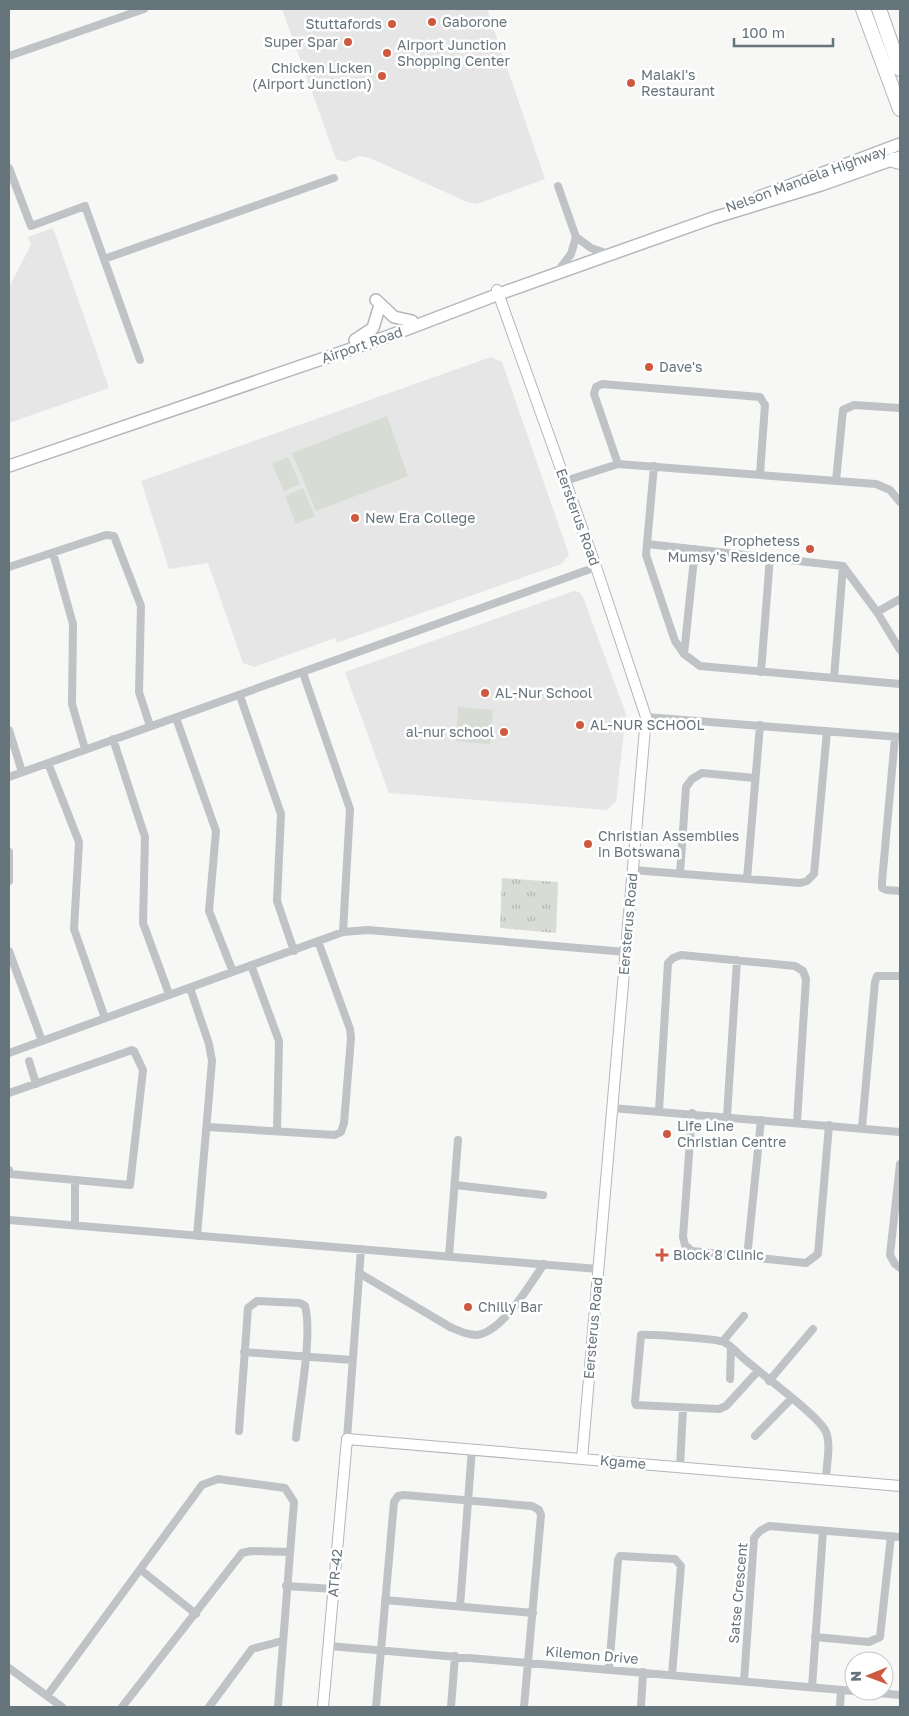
<svg xmlns="http://www.w3.org/2000/svg" width="909" height="1716" font-family="'Golos Text',sans-serif">
  <style>
    .built { fill: #e5e6e5 }
    .grass { fill: url(#grass-tufts) }
    .garden { fill: #d7dcd5 }
    .lines { fill: none; stroke-linecap: round; stroke-linejoin: round }
    .secondary-casing { stroke: #b2b7ba; stroke-width: 12 }
    .primary-casing { stroke: #b3b7ba; stroke-width: 14 }
    .highway-casing { stroke: #b3b6b9; stroke-width: 16 }
    .street { stroke: #bfc3c6; stroke-width: 8 }
    .secondary { stroke: #fff; stroke-width: 10 }
    .primary { stroke: #fff; stroke-width: 11 }
    .highway { stroke: #fff; stroke-width: 14 }
    .poi-dot { fill: #ce593f; stroke: #fff; stroke-width: 2 }
    .labels { text-anchor: middle; stroke-width: 5; stroke-linejoin: round; paint-order: stroke }
    .poi-label { font-size: 14px; fill: #66747c; stroke: #fff; text-anchor: start }
    .street-label { font-size: 14px; fill: #66747c; stroke: #fff }
  </style>
  <defs>
    <pattern id="grass-tufts" width="24" height="20" patternUnits="userSpaceOnUse" patternTransform="scale(1.25)"><rect width="24" height="20" fill="#d7dcd5"/><path d="M3 7l-1-3M5 7V3M7 7l1-3M15 17l-1-3M17 17v-4M19 17l1-3" fill="none" stroke="#b2b7b2"/></pattern>
  </defs>
  <rect width="100%" height="100%" fill="#f7f7f5"/>
  <path class="built" d="M 282,9 L 487,9 L 545,179 L 477,204 L 467,202 L 370,158 L 359,156 L 345,162 L 336,159 Z
    M 53,228 L 109,388 L 9,423 L 9,287 L 31,245 L 28,237 Z
    M 491,357 L 502,362 L 569,555 L 561,564 L 336,643 L 335,638 L 254,667 L 243,663 L 208,563 L 169,569 L 141,481 Z
    M 574,591 L 579,592 L 583,597 L 626,714 L 616,801 L 607,810 L 389,793 L 345,672 Z"/>
  <path class="grass" d="M 502,878 L 558,882 L 556,933 L 500,928 Z"/>
  <path class="garden" d="M 387,416 L 408,476 L 316,511 L 292,453 Z
    M 288,457 L 300,484 L 284,491 L 272,464 Z
    M 303,488 L 315,516 L 296,524 L 285,496 Z
    M 458,707 L 493,710 L 490,744 L 456,741 Z"/>
  <g class="lines">
    <g class="secondary-casing">
      <path id="secondary" d="M 497,290 L 596,567 L 646,717 L 582,1459
        M 323,1707 L 347,1439 L 900,1486"/>
    </g>
    <g class="primary-casing">
      <path id="primary" d="M 759,197 L 900,144
        M 376,300 L 394,317 L 412,321
        M 355,340 L 373,328 L 379,308
        M 9,466 L 389,336 L 499,294 L 713,218 L 821,185 L 900,157"/>
    </g>
    <g class="highway-casing">
      <path id="highway" d="M 863,9 L 900,109
        M 879,9 L 900,69
        M 893,160 L 900,162"/>
    </g>
    <path class="street" d="M 9,56 L 144,9
      M 9,168 L 31,226 L 85,206 L 140,360
      M 558,186 L 576,237 L 571,254 L 561,267
      M 576,237 L 591,248 L 603,252
      M 104,259 L 334,178
      M 618,464 L 594,394 L 596,387 L 602,384 L 760,397 L 765,405 L 760,474
      M 654,466 L 646,555 L 675,641 L 684,654 L 700,666 L 900,684
      M 565,481 L 618,464 L 876,484 L 890,490 L 900,502
      M 836,481 L 843,410 L 854,405 L 900,408
      M 647,544 L 843,566 L 877,612 L 900,650
      M 53,553 L 73,624 L 72,704 L 85,749
      M 9,567 L 106,535 L 114,536 L 141,606 L 139,692 L 150,726
      M 877,612 L 900,599
      M 684,654 L 695,549
      M 761,672 L 770,557
      M 303,673 L 350,809 L 343,932
      M 834,678 L 843,566
      M 240,696 L 281,814 L 277,901 L 294,951
      M 646,717 L 900,737
      M 176,718 L 216,831 L 209,911 L 233,972
      M 9,730 L 22,772
      M 895,737 L 882,882 L 882,888 L 887,890 L 900,891
      M 113,739 L 145,837 L 143,923 L 169,994
      M 48,763 L 79,842 L 74,929 L 105,1018
      M 9,777 L 596,567
      M 9,852 L 9,881
      M 632,870 L 800,883 L 807,881 L 814,874 L 827,731
      M 680,874 L 686,787 L 692,779 L 702,773 L 755,778
      M 747,879 L 760,725
      M 9,951 L 42,1041
      M 251,965 L 279,1041 L 277,1130
      M 190,988 L 209,1044 L 212,1061 L 197,1236
      M 9,1053 L 343,932 L 368,930 L 626,952
      M 29,1061 L 36,1084
      M 9,1093 L 132,1050 L 134,1051 L 143,1070 L 130,1185 L 10,1174 L 9,1170
      M 612,1108 L 900,1132
      M 659,1111 L 668,963 L 673,958 L 681,955 L 795,966 L 803,971 L 806,979 L 797,1122
      M 692,1113 L 683,1237 L 685,1245 L 692,1251 L 806,1263 L 818,1254 L 829,1125
      M 727,1116 L 737,960
      M 208,1127 L 335,1135 L 341,1132 L 344,1123 L 351,1038 L 350,1029 L 318,941
      M 862,1127 L 875,982 L 877,976 L 900,976
      M 900,1164 L 890,1255 L 895,1264 L 900,1268
      M 75,1181 L 75,1225
      M 455,1185 L 543,1195
      M 9,1220 L 598,1269
      M 449,1256 L 458,1140
      M 747,1258 L 761,1120
      M 359,1273 L 450,1327 C 459,1331 466,1335 476,1335 C 502,1333 530,1284 544,1264
      M 723,1341 L 744,1316
      M 244,1352 L 352,1360
      M 758,1371 L 726,1406 L 719,1409 L 636,1405 L 635,1402 L 641,1335 C 650,1334 718,1339 724,1342 C 733,1347 740,1356 748,1362 C 765,1377 815,1413 825,1430 C 832,1443 826,1465 826,1480
      M 730,1379 L 731,1348
      M 769,1381 L 813,1329
      M 239,1431 L 248,1308 L 257,1301 L 300,1303 L 305,1306 C 313,1334 299,1406 296,1438
      M 755,1436 L 791,1399
      M 347,1439 L 361,1249
      M 680,1467 L 683,1408
      M 141,1570 L 196,1614
      M 286,1586 L 334,1589
      M 385,1600 L 533,1613
      M 460,1606 L 472,1449
      M 815,1637 L 869,1642 L 880,1637 L 891,1536
      M 329,1646 L 854,1691
      M 9,1668 L 62,1707
      M 609,1669 L 618,1560 L 620,1556 L 675,1559 L 681,1566 L 672,1675
      M 744,1681 L 754,1538 L 760,1531 L 769,1526 L 900,1537
      M 812,1687 L 823,1531
      M 857,1691 L 900,1695
      M 47,1696 L 202,1485 L 218,1479 L 285,1488 L 294,1502 L 278,1707
      M 122,1707 L 242,1553 L 251,1551 L 290,1552
      M 209,1707 L 252,1649 L 282,1641
      M 376,1707 L 394,1502 L 398,1496 L 404,1495 L 532,1506 L 539,1510 L 541,1515 L 524,1707
      M 451,1707 L 455,1656
      M 641,1707 L 643,1672
      M 840,1707 L 841,1690"/>
    <use href="#secondary" class="secondary"/>
    <use href="#primary" class="primary"/>
    <use href="#highway" class="highway"/>
  </g>
  <g class="poi-dot">
    <circle cx="432" cy="22" r="5"/>
    <circle cx="392" cy="24" r="5"/>
    <circle cx="348" cy="42" r="5"/>
    <circle cx="387" cy="53" r="5"/>
    <circle cx="382" cy="76" r="5"/>
    <circle cx="631" cy="83" r="5"/>
    <circle cx="649" cy="367" r="5"/>
    <circle cx="355" cy="518" r="5"/>
    <circle cx="810" cy="549" r="5"/>
    <circle cx="485" cy="693" r="5"/>
    <circle cx="580" cy="725" r="5"/>
    <circle cx="504" cy="732" r="5"/>
    <circle cx="588" cy="844" r="5"/>
    <circle cx="667" cy="1134" r="5"/>
    <path d="M659.5 1247.5h5v5h5v5h-5v5h-5v-5h-5v-5h5z"/>
    <circle cx="468" cy="1307" r="5"/>
  </g>
  <g class="labels">
    <g class="poi-label">
      <text x="442" y="27">Gaborone</text>
      <text x="382" y="29" text-anchor="end">Stuttafords</text>
      <text x="338" y="47" text-anchor="end">Super Spar</text>
      <text x="397" y="50">Airport Junction<tspan x="397" dy="16">Shopping Center</tspan></text>
      <text x="372" y="73" text-anchor="end">Chicken Licken<tspan x="372" dy="16">(Airport Junction)</tspan></text>
      <text x="641" y="80">Malaki's<tspan x="641" dy="16">Restaurant</tspan></text>
      <text x="659" y="372">Dave's</text>
      <text x="365" y="523">New Era College</text>
      <text x="800" y="546" text-anchor="end">Prophetess<tspan x="800" dy="16">Mumsy's Residence</tspan></text>
      <text x="495" y="698">AL-Nur School</text>
      <text x="590" y="730">AL-NUR SCHOOL</text>
      <text x="494" y="737" text-anchor="end">al-nur school</text>
      <text x="598" y="841">Christian Assemblies<tspan x="598" dy="16">in Botswana</tspan></text>
      <text x="677" y="1131">Life Line<tspan x="677" dy="16">Christian Centre</tspan></text>
      <text x="673" y="1260">Block 8 Clinic</text>
      <text x="478" y="1312">Chilly Bar</text>
    </g>
    <g class="street-label">
      <text transform="translate(806 179) rotate(-20)" y="5">Nelson Mandela Highway</text>
      <text transform="translate(362 345) rotate(-19)" y="5">Airport Road</text>
      <text transform="translate(578 517) rotate(70)" y="5">Eersterus Road</text>
      <text transform="translate(628 924) rotate(-85)" y="5">Eersterus Road</text>
      <text transform="translate(593 1328) rotate(-85)" y="5">Eersterus Road</text>
      <text transform="translate(623 1462) rotate(5)" y="5">Kgame</text>
      <text transform="translate(335 1573) rotate(-85)" y="5">ATR-42</text>
      <text transform="translate(738 1593) rotate(-85)" y="5">Satse Crescent</text>
      <text transform="translate(592 1655) rotate(5)" y="5">Kilemon Drive</text>
    </g>
  </g>
  <rect width="909" height="1716" fill="none" stroke="#66747c" stroke-width="20"/>
  <g transform="translate(869 1676) rotate(269)"><circle r="24" fill="#ffffff" stroke="#c2c7cb"/>
  <path d="M0-4L9 19L0 12L-9 19Z" fill="#ce593f"/>
  <text y="-8" font-size="14" font-weight="bold" text-anchor="middle" fill="#66747c">N</text>
  </g>
  <path d="M734 38v8h99v-8" fill="none" stroke="#66747c" stroke-width="2.5"/>
  <text x="742" y="38" font-size="15" fill="#66747c" stroke="#ffffff" stroke-width="4" paint-order="stroke">100 m</text>
</svg>
